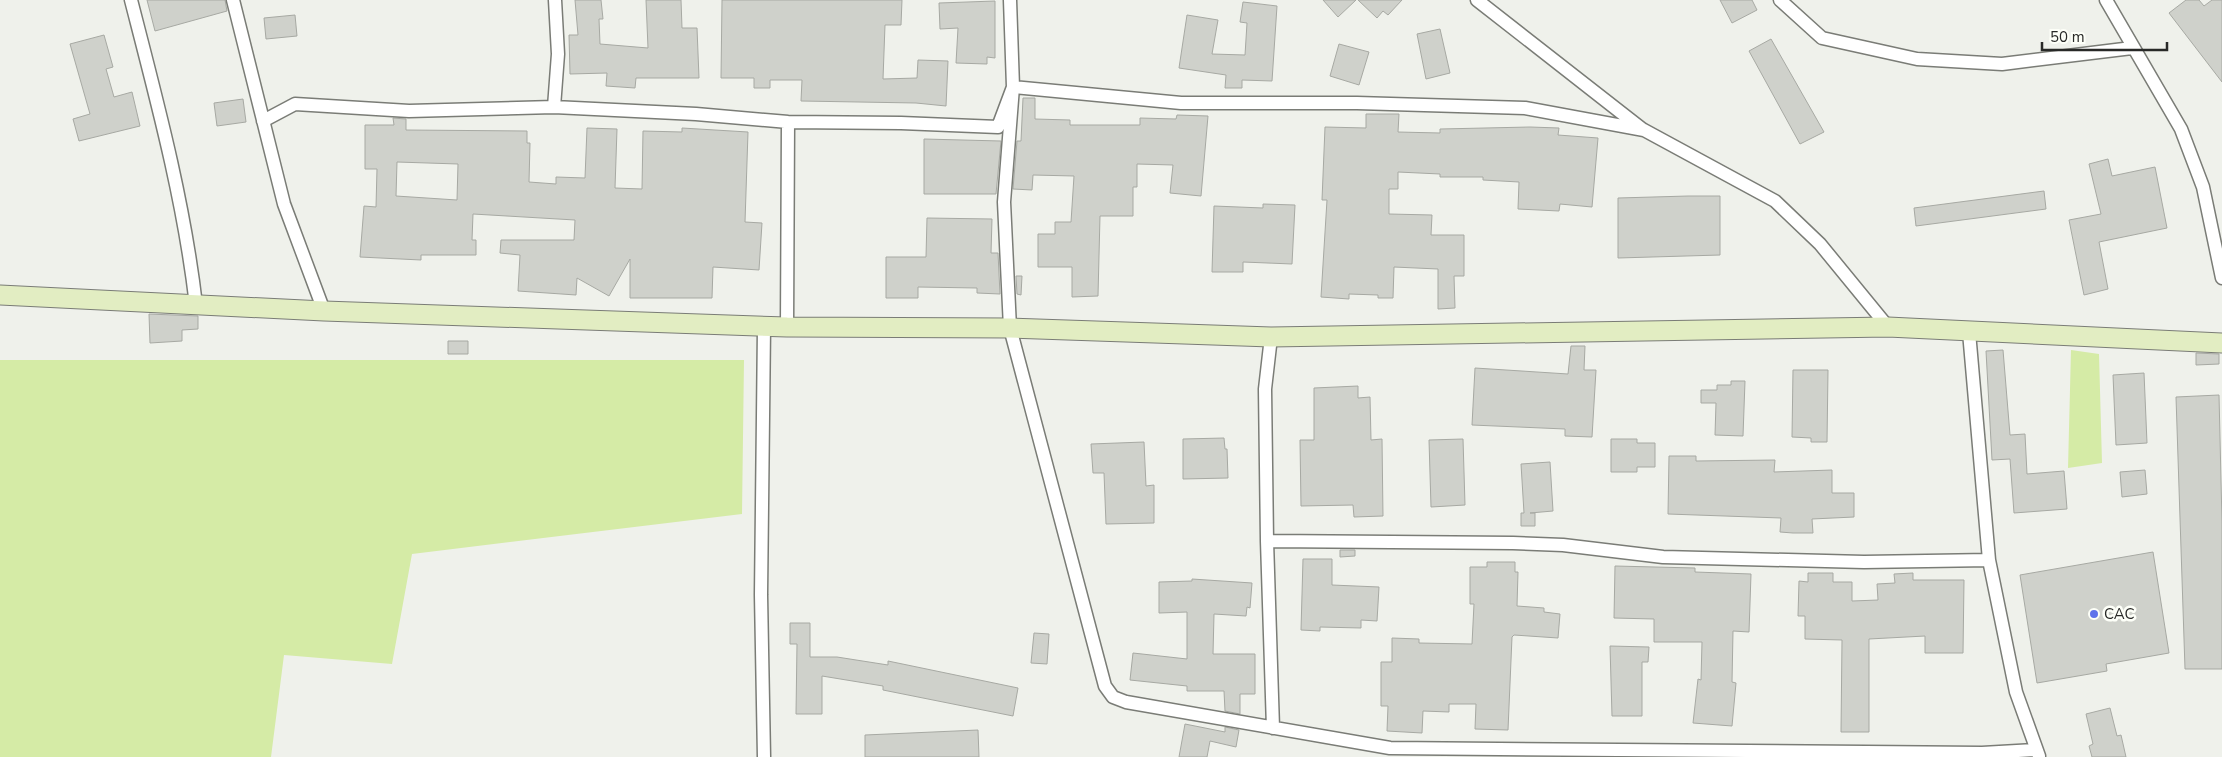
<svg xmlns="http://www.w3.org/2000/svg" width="2222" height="757" font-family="'Nunito Sans',sans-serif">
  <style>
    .green { fill: #d5eba6 }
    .building { fill: #cfd1cb; stroke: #a7a9a3; fill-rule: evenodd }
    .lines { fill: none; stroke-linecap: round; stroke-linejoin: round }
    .street-casing { stroke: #7a7c76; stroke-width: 15 }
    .secondary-casing { stroke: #7a7c76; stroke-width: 21 }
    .street { stroke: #fff; stroke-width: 12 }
    .secondary { stroke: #e2edc2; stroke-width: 19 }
    .poi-dot { fill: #5e72ea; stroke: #fdfff8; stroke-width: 2 }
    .labels { text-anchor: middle; stroke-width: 5; stroke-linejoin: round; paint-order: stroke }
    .poi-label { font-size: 15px; fill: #282927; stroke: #fdfff8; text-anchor: start }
  </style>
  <rect width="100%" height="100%" fill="#eff1eb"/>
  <path class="green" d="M 2071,350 L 2099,354 L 2102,463 L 2068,468 Z
    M 0,360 L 744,360 L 742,514 L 412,554 L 392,664 L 284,655 L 271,757 L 0,757 Z"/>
  <path class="building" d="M 147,0 L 225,0 L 227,11 L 155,31 Z
    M 575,0 L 601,0 L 603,19 L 599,19 L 600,44 L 648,48 L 646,0 L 681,0 L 682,28 L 697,28 L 699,78 L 636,78 L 635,88 L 606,86 L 607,73 L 570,74 L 569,35 L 578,35 Z
    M 722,0 L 902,0 L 901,25 L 885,25 L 883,79 L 917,78 L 918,60 L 948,61 L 946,106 L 916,103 L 801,101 L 802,80 L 770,80 L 770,88 L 754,88 L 754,78 L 721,78 Z
    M 1323,0 L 1356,0 L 1338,17 Z
    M 1358,0 L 1402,0 L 1388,15 L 1383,11 L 1377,18 Z
    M 1720,0 L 1752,0 L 1757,10 L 1732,23 Z
    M 2186,0 L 2199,0 L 2204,6 L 2212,0 L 2222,0 L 2222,82 L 2169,13 Z
    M 995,1 L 995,58 L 987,57 L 987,64 L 956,63 L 958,28 L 940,29 L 939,3 Z
    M 1243,2 L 1277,6 L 1272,81 L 1242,80 L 1242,88 L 1225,88 L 1226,75 L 1179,68 L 1187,15 L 1218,20 L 1212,54 L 1245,55 L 1247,23 L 1240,22 Z
    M 295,15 L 297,36 L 266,39 L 264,18 Z
    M 1440,29 L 1450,73 L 1426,79 L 1417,34 Z
    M 104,35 L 113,67 L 106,69 L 114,97 L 132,92 L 140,126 L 79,141 L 73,119 L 90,114 L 70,44 Z
    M 1771,39 L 1824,132 L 1800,144 L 1749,51 Z
    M 1339,44 L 1369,52 L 1359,85 L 1330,76 Z
    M 1023,98 L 1035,98 L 1035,119 L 1070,120 L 1070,125 L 1140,125 L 1140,118 L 1176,119 L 1177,115 L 1208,116 L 1201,196 L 1170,193 L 1173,165 L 1137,164 L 1137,187 L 1133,187 L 1133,216 L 1100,216 L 1098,296 L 1072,297 L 1072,267 L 1038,267 L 1038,234 L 1055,234 L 1055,222 L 1071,222 L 1074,176 L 1033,175 L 1032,190 L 1013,189 L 1017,141 L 1021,141 Z
    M 243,99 L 246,122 L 217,126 L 214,103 Z
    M 1366,114 L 1399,114 L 1398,132 L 1440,133 L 1440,129 L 1530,127 L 1559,128 L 1558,135 L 1598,138 L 1592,207 L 1560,204 L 1559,211 L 1518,209 L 1519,182 L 1483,180 L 1483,177 L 1440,177 L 1440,174 L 1398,172 L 1398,189 L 1389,189 L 1389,214 L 1432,215 L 1431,235 L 1464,235 L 1464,276 L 1454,276 L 1455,308 L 1438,309 L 1438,269 L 1394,267 L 1393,298 L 1378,298 L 1378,295 L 1349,294 L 1349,299 L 1321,297 L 1327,200 L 1322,200 L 1325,127 L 1366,128 Z
    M 393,118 L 406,119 L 406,130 L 527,131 L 527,143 L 530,143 L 529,182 L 556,184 L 556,177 L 585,178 L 587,128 L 617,129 L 615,188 L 642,189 L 643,131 L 682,132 L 682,128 L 748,132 L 745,222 L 762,223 L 759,270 L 713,267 L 712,298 L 630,298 L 630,259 L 609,296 L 577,278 L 576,295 L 518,291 L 520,255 L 500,253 L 501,240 L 574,240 L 575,220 L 473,214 L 472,240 L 476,240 L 476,255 L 421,255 L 421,260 L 360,257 L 364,206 L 376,207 L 377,169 L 365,169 L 365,125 L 394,125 ZM 397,162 L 458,164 L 457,200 L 396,196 Z
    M 924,139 L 1001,141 L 996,194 L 924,194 Z
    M 2108,159 L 2112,176 L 2155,167 L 2167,228 L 2099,242 L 2108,289 L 2084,295 L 2069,220 L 2101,214 L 2089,164 Z
    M 2044,191 L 2046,209 L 1916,226 L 1914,208 Z
    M 1688,196 L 1720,196 L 1720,255 L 1618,258 L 1618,198 Z
    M 1263,204 L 1295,205 L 1292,264 L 1243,262 L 1243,272 L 1212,272 L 1214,206 L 1263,208 Z
    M 927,218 L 992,219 L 991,253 L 998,253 L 1000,294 L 977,293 L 977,288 L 918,287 L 918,298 L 886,298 L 886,257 L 926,257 Z
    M 1016,276 L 1022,276 L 1021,295 L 1017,294 Z
    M 149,314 L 198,316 L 198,329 L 182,330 L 182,341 L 150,343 Z
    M 448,341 L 468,341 L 468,354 L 448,354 Z
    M 1571,346 L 1585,346 L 1584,370 L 1596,370 L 1592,437 L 1565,436 L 1565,429 L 1472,425 L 1475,368 L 1568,374 Z
    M 2003,350 L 2010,435 L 2025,434 L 2027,474 L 2064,471 L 2067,509 L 2014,513 L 2010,459 L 1992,460 L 1986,351 Z
    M 2196,353 L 2219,354 L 2219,364 L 2196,365 Z
    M 1793,370 L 1828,370 L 1827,442 L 1811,442 L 1811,438 L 1792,437 Z
    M 2144,373 L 2147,443 L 2116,445 L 2113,375 Z
    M 1731,381 L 1745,381 L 1743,436 L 1715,435 L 1716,403 L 1701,403 L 1701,390 L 1717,390 L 1717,385 L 1731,385 Z
    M 1358,386 L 1358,398 L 1370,397 L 1371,440 L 1382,439 L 1383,516 L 1354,517 L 1353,505 L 1301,506 L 1300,440 L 1314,440 L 1314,388 Z
    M 2219,395 L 2222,523 L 2222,669 L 2185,669 L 2176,397 Z
    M 1224,438 L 1225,449 L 1227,449 L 1228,478 L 1183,479 L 1183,439 Z
    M 1463,439 L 1465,505 L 1431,507 L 1429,440 Z
    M 1611,439 L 1637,439 L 1637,443 L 1655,443 L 1655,467 L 1637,467 L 1637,472 L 1611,472 Z
    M 1144,442 L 1146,486 L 1154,485 L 1154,523 L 1106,524 L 1104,473 L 1093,473 L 1091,444 Z
    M 1669,456 L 1696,456 L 1696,461 L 1775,460 L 1774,472 L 1832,470 L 1832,493 L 1854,493 L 1854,517 L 1812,519 L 1813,533 L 1793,533 L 1780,532 L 1781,518 L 1668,514 Z
    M 1550,462 L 1553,511 L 1530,513 L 1535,513 L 1535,526 L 1521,526 L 1521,513 L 1524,513 L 1521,464 Z
    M 2145,470 L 2147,494 L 2122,497 L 2120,472 Z
    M 1340,550 L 1355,550 L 1355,556 L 1340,557 Z
    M 2153,552 L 2169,653 L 2106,664 L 2107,671 L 2037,683 L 2020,575 Z
    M 1303,559 L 1332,559 L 1332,585 L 1379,587 L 1377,621 L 1361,620 L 1361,628 L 1320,627 L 1320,631 L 1301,630 Z
    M 1487,562 L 1515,562 L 1515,572 L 1518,572 L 1517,606 L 1544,608 L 1544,612 L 1560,614 L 1558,638 L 1514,635 L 1512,637 L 1508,730 L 1475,729 L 1476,704 L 1449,704 L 1449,712 L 1423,711 L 1422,733 L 1387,731 L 1388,706 L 1381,706 L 1381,662 L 1392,662 L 1392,638 L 1419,639 L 1419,643 L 1472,644 L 1474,604 L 1470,604 L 1470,567 L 1487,567 Z
    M 1615,566 L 1695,568 L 1695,572 L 1751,574 L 1749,632 L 1733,631 L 1732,682 L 1736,683 L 1732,726 L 1693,723 L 1698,679 L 1701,680 L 1702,642 L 1654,642 L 1654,619 L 1614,618 Z
    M 1808,573 L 1833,573 L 1833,582 L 1852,582 L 1852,601 L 1878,600 L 1877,584 L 1895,583 L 1894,574 L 1913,573 L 1913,580 L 1964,580 L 1963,653 L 1925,653 L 1925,636 L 1869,639 L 1869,732 L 1841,732 L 1842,640 L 1805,639 L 1805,616 L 1798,616 L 1799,581 L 1808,582 Z
    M 1192,579 L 1252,583 L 1250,608 L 1247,607 L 1246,616 L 1214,614 L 1213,654 L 1255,654 L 1255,694 L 1240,694 L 1240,714 L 1225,711 L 1224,691 L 1187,691 L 1187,686 L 1130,680 L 1133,653 L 1187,659 L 1187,612 L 1159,613 L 1159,582 L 1192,581 Z
    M 790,623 L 810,623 L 810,657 L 837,657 L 888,665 L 888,661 L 1018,688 L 1013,716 L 883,690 L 883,686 L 822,676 L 822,714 L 796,714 L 797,644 L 790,644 Z
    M 1034,633 L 1049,634 L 1047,664 L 1031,663 Z
    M 1610,646 L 1649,647 L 1648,662 L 1642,662 L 1642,716 L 1612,716 Z
    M 2110,708 L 2117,736 L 2121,735 L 2126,757 L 2092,757 L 2089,746 L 2093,744 L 2086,714 Z
    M 1185,724 L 1225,732 L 1225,727 L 1239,730 L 1236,747 L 1210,741 L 1207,757 L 1179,757 Z
    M 978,730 L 979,757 L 865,757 L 865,735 Z"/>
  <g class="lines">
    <g class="street-casing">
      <path id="street" d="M 131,0 C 157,101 184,201 196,305
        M 233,0 L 284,204 L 324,311
        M 1010,0 L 1013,87 L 1004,202 L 1010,328 L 1105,686 L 1113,697 L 1126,702 L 1390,748 L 1982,753 L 2036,750
        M 1477,0 L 1642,129
        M 1780,0 L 1822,38 L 1917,59 L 2002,64 L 2132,48
        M 2106,0 L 2181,129 L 2203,187 L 2222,278
        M 554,107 L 558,54 L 555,0
        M 263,121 L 295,104 L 409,111 L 554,107 L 696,114 L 788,122 L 901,123 L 998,127 L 1013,87 L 1181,103 L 1357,103 L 1525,108 L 1644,130 L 1775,201 L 1820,244 L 1888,327
        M 787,327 L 788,122
        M 1969,332 L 1989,560 L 2016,692 L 2039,756
        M 1271,337 L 1265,389 L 1267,541 L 1513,543 L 1563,545 L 1663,557 L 1864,562 L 1989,560
        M 1267,541 L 1273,728
        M 764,757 L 761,595 L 764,327"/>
    </g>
    <g class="secondary-casing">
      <path id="secondary" d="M 0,295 L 324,311 L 787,327 L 1010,328 L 1271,337 L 1888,327 L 2222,343"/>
    </g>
    <use href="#street" class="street"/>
    <use href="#secondary" class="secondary"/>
  </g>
  <circle class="poi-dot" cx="2094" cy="614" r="5"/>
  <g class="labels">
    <g class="poi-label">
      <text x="2104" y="619">CAC</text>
    </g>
  </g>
  <path d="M2042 42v8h125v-8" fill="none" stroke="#282927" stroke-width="2.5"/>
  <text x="2050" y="42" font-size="15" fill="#282927" stroke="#fdfff8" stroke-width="4" paint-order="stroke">50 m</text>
</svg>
